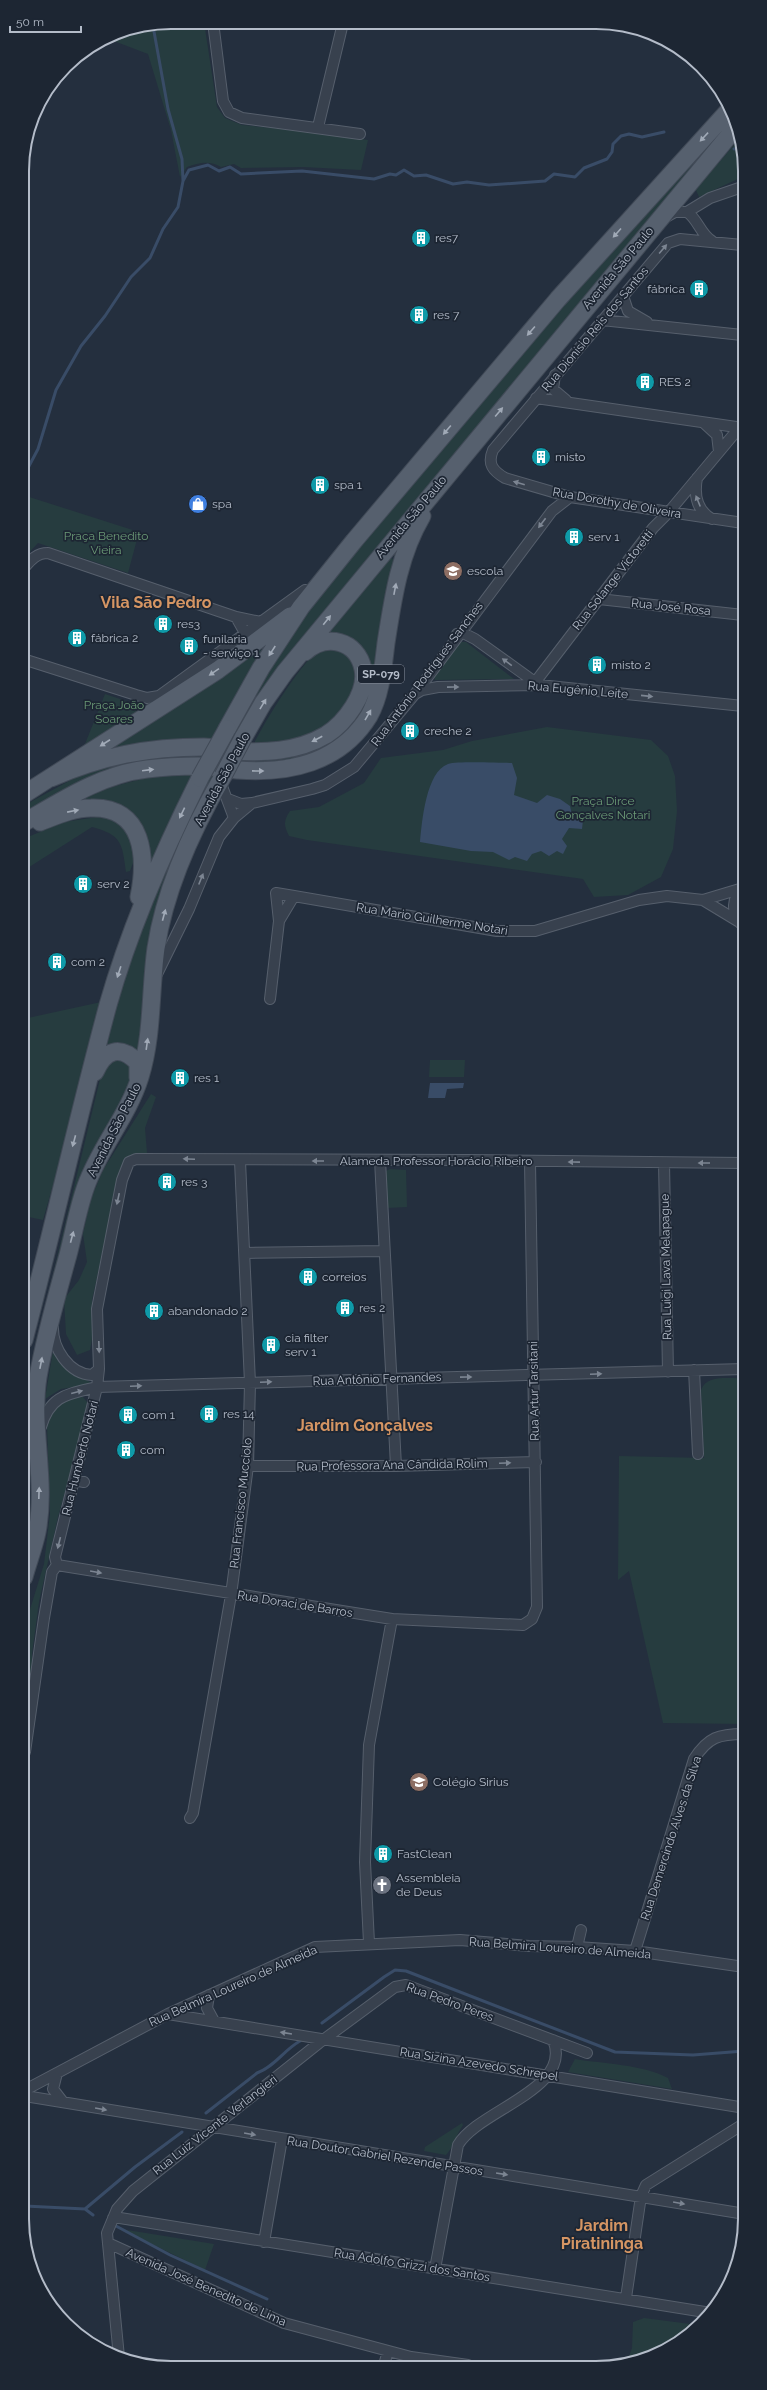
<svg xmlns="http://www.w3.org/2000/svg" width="767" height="2390" font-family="Raleway,sans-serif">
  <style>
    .green { fill: #263c3f }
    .water { fill: #394c67 }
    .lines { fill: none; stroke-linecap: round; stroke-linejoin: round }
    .stream { stroke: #394c67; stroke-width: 3 }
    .minor-casing { stroke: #565f6c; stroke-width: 12 }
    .primary-casing { stroke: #414a57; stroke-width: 19 }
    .minor { stroke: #38414e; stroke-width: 10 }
    .primary { stroke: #56606e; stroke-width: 17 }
    .primary-bridge-casing { stroke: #414a57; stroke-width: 19; stroke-linecap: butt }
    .primary-bridge { stroke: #56606e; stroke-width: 17 }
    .oneway { fill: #a1aab7 }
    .oneway2 { fill: #7c8592 }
    .labels { text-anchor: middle; stroke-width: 3.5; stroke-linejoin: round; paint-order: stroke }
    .shield { fill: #1d2633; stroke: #878f9c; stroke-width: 1 }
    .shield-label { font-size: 11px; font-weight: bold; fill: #b4bcc9 }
    .poi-label { font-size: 12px; fill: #b4bcc9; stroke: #1d2633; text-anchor: start }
    .street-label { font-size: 12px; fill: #b4bcc9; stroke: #1d2633 }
    .park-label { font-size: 12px; fill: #6b9a76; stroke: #1d2633 }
    .district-label { font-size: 16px; font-weight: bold; fill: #d59563; stroke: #1d2633 }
    .rim { fill: none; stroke: #b4bcc9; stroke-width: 2 }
  </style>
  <rect width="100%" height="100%" fill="#242f3e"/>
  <path class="green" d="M 171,22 L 204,22 L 217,107 L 225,118 L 242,125 L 314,132 L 368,140 L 361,170 L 303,167 L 241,168 L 234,164 L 221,167 C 209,160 199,163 187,167 L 180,177 L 171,130 L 148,54 L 106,38 L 114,33 Z
    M 732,113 L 734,118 L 318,618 L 284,663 L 233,745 L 226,743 C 277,644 349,559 420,473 C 522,351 627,232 732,113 Z
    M 741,137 L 742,177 L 699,197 L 696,190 L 699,185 Z
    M 23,495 L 139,532 L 128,573 L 38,543 L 23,559 Z
    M 389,556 L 394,560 L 371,698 L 350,732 L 305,760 L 244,767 L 250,757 L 325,741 L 368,663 L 323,636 Z
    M 459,642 L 466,642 L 514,679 L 435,680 L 434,677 Z
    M 271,643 L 210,744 L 93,759 L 203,690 Z
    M 337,647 L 358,665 L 354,696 L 337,721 L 303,742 L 254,744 C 262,726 303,659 319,651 C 324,648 331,648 337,647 Z
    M 105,694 L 144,707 L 141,712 L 94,745 L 85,744 Z
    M 547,727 L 651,740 L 668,756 L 675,776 L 677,811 L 673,849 L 661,877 L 628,895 L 594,897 L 583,879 L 307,840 L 289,836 C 284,826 283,821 290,811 L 319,807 L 364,783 L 381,758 L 443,750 L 472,741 Z
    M 204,752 L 198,761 L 156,764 L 23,817 L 23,806 L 82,774 L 129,760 Z
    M 212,771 L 220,771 L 174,866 L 140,1061 L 118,1044 L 109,1045 L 100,1049 L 128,962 L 170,858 Z
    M 181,773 L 195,775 L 149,883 C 149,857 151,845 138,821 L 79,806 L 77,800 C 111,786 145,776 181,773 Z
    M 103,816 C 126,823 128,832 137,852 L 130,871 L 126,872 C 122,843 122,835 92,827 L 23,871 L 23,839 L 64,822 Z
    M 106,1001 L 43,1220 L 24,1216 L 23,1019 Z
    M 124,1059 L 135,1073 L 109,1130 L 31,1390 L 25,1459 L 24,1517 L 24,1394 L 102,1071 L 110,1060 Z
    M 430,1060 L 465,1060 L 464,1077 L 429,1077 Z
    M 151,1094 L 156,1097 L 145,1128 L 147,1153 L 131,1155 L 125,1161 L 118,1182 L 92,1300 L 94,1329 L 90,1350 L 77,1355 L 66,1334 L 64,1299 L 79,1280 L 87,1262 L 83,1234 L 90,1201 L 103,1170 Z
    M 390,1169 L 406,1170 L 407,1207 L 387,1208 L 385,1174 L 386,1171 Z
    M 53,1351 L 74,1372 L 93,1384 L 61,1389 L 45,1399 Z
    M 744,1378 L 744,1724 L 663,1723 L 629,1571 L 618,1580 L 619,1456 L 704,1458 L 701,1390 C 707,1374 728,1379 744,1378 Z
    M 75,1395 L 83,1397 L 87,1402 L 87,1413 L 58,1517 L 39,1602 L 32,1654 L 33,1675 L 24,1737 L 24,1629 L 44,1564 L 50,1514 L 47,1426 C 52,1409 58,1402 75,1395 Z
    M 575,2059 C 604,2064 641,2064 668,2078 L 672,2089 L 568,2072 Z
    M 462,2123 L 463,2125 C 457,2133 452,2150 446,2155 L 424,2151 L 425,2147 Z
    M 121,2229 L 214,2244 L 205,2270 Z
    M 644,2318 L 698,2325 L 670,2348 L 651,2348 L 648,2357 L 626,2365 L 632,2348 L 633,2322 Z"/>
  <path class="water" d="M 512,763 L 517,778 L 514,795 L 537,803 L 547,795 L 560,799 L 570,806 L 572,815 L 583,820 L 582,829 L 569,828 L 562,839 L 567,846 L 563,854 L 557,851 L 549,856 L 541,851 L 532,854 L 527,861 L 515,857 L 509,860 L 493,852 L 471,851 L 420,842 C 422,821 426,772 448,764 C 458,761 500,763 512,763 Z
    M 430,1083 L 464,1083 L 463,1088 L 447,1089 L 445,1098 L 428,1098 Z"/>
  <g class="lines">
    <path class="stream" d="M 153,26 L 168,109 L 182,159 L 183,181
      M 734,149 L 742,147
      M 23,521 L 27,507 L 26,479 L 28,468 L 38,449 L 56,390 L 81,346 L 105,316 L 131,277 L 150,258 L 163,229 L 178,207 L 183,181 L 189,170 L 208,165 L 219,171 L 230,167 L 241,174 L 302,171 L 374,179 L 390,174 L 396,175 L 404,170 L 414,176 L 426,175 L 453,184 L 467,182 L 489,185 L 545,181 L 554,174 L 575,177 L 584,168 L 607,159 L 612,152 L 613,144 L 621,136 L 629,134 L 642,137 L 664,132
      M 322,2023 L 384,1977 L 395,1970 L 406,1971 L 615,2052 L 693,2055 L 744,2051
      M 206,2113 L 257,2073 C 274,2067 284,2050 300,2041
      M 25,2206 L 85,2209 L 135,2167 L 182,2132
      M 85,2209 L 93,2215
      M 116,2226 L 170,2255 L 267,2299"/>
    <g class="minor-casing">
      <path id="minor" d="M 213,22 L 223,101 L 229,112 L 242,118 L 360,134
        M 318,127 L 343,23
        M 687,212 L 710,198 L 742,187
        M 666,217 L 675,212 L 687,212 C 698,219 700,234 712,241
        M 742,245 L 680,239 L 668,243 L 493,450 C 487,464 493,471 505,478 L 570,497 L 743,523
        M 623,296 L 628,311 L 647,322
        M 602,320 L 742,335
        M 555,375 L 553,389 L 566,400
        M 536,398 L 743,428
        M 704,423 L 717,435 L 719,452
        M 697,478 C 694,494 696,510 712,519
        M 23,569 C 30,561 36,553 48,553 L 236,617
        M 599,599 L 743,615
        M 245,633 L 236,617 L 261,622
        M 457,634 L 463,633 L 475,639 L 539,685
        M 23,659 L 136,695 L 147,698 L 159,696 L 305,590
        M 533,685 L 653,528 L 668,513 L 739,428
        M 415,694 L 422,690 L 438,687 L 539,685 L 743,706
        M 220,781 L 234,818
        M 228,799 L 241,804 L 252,803 L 312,789 L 325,785 L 354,767 L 415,694 L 552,511 L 570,497
        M 294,896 L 279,921 L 276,893 L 294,896 L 497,931 L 535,931 L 639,900 L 667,896 L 703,900 L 743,888
        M 703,900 L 741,923
        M 740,923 C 732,912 731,898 743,889
        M 157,974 L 189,909 L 219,837 L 234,818 L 252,803
        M 270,999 L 279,921
        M 380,1160 L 396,1466
        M 664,1163 L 668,1372
        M 245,1253 L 384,1251
        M 53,1326 C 52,1348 69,1374 92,1375 L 99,1369
        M 694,1370 L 698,1454
        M 41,1427 C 50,1395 68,1394 97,1387 L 744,1369
        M 248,1466 L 396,1466 L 536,1462
        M 74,1480 L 84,1482
        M 57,1565 L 55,1557 L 97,1387 L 99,1369 L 97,1309 L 122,1180 L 129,1162 L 136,1159 L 467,1160 L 743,1163
        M 57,1565 L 392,1619 L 523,1625 L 532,1619 L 537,1607 L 530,1162
        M 25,1752 L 44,1618 L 52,1572 L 57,1565
        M 190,1818 L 193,1813 L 231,1595 L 248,1466 L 250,1383 L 240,1161
        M 369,1943 L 365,1862 L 369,1745 L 392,1619
        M 577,1947 L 581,1930
        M 635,1951 L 694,1759 C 708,1737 719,1734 744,1734
        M 209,1995 L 207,2008 L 214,2021
        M 168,2014 L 745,2108
        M 57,2073 L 53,2089 L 63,2102
        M 25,2090 L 168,2014 L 315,1947 L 460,1940 L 529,1946 L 577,1947 L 635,1951 L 744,1967
        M 25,2096 L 745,2214
        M 113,2218 L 120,2218 L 711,2313
        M 264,2242 L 282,2139
        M 108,2243 L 284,2323 L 411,2357 L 468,2365
        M 435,2269 L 458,2145 C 478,2110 574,2089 553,2040
        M 626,2298 L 641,2196 L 646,2185 L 745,2123
        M 119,2357 L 107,2233 L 117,2209 L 133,2191 L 319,2043 L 395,1987 L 406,1985 L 587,2053
        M 384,2365 L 388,2351"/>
    </g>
    <g class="primary-casing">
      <path id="primary" d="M 227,729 L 261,668 L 301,607 L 354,541 L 558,299 L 731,108
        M 243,738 L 263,703 L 285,672 L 737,126
        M 51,778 C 102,756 148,747 204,747 C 214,747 222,750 231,751 C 264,753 297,752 326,735 C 345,723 368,693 363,669 C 357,640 326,633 305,652
        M 23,795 L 218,670 L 290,616
        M 40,822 C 56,816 73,808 91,808 C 144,806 147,858 139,897
        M 23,823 C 61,801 102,774 147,769 C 163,767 181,766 198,766 C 211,766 224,769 237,770 C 288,774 340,763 369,716 C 381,695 383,667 386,643 C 393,598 399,555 422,516
        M 95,1072 C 105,1050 120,1044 138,1063 L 138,1078
        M 24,1340 C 53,1229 78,1116 108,1005 C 130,927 164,850 200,778
        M 24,1577 C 28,1562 34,1547 37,1532 C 47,1481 30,1428 38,1377 C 45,1336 57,1295 68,1255 C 74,1232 78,1208 86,1186 C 100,1147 128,1116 140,1077 C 153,1035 150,991 156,948 C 165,888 193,828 223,776"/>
    </g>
    <use href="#minor" class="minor"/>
    <use href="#primary" class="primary"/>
    <g class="primary-bridge-casing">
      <path id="primary-bridge" d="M 223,776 L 243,738
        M 200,778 L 227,729"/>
    </g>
    <use href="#primary-bridge" class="primary-bridge"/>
  </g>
  <defs><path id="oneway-solid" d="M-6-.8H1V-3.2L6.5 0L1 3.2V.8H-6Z"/></defs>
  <g class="oneway">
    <use href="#oneway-solid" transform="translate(704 137) rotate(133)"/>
    <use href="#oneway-solid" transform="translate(617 233) rotate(132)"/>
    <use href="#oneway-solid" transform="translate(531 331) rotate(131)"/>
    <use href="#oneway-solid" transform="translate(499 412) rotate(-50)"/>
    <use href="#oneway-solid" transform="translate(447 430) rotate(130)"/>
    <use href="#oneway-solid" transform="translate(395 589) rotate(-79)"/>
    <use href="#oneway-solid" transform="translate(327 620) rotate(-51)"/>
    <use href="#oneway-solid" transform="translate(272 651) rotate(123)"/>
    <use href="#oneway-solid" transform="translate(214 672) rotate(146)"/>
    <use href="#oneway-solid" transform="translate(263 704) rotate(-59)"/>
    <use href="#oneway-solid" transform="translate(368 715) rotate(-60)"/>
    <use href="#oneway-solid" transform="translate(317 739) rotate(152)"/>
    <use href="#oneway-solid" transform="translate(105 743) rotate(147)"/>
    <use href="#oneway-solid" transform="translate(148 770) rotate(-7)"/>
    <use href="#oneway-solid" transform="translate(258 771) rotate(1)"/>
    <use href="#oneway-solid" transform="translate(73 811) rotate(-11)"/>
    <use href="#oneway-solid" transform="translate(182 813) rotate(116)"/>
    <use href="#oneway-solid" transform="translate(164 915) rotate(-75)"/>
    <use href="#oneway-solid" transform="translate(119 972) rotate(108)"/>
    <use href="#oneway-solid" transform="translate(147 1044) rotate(-82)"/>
    <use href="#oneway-solid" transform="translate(74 1141) rotate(105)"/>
    <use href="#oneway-solid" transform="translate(72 1237) rotate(-75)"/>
    <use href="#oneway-solid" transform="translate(41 1363) rotate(-79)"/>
    <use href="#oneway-solid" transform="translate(39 1493) rotate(-88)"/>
  </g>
  <g class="oneway2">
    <use href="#oneway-solid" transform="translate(663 249) rotate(-50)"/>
    <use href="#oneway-solid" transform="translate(519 483) rotate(-164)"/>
    <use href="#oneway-solid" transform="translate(698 501) rotate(-112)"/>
    <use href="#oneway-solid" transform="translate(542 523) rotate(127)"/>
    <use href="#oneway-solid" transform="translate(507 662) rotate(-144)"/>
    <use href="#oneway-solid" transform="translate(453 687) rotate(-1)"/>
    <use href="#oneway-solid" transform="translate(647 696) rotate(6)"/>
    <use href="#oneway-solid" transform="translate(201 879) rotate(-68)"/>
    <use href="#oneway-solid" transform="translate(189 1159) rotate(-178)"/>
    <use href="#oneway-solid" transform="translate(318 1161) rotate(180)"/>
    <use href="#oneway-solid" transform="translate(574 1162) rotate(-179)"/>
    <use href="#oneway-solid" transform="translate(704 1163) rotate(-180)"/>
    <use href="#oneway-solid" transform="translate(118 1199) rotate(102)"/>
    <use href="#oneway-solid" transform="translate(99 1347) rotate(88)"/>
    <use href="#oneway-solid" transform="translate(596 1374) rotate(-2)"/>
    <use href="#oneway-solid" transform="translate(466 1377) rotate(-1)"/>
    <use href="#oneway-solid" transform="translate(266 1382) rotate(-2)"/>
    <use href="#oneway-solid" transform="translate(136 1386) rotate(-2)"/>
    <use href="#oneway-solid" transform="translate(77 1392) rotate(-14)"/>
    <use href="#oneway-solid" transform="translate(505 1463) rotate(-2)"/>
    <use href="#oneway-solid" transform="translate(59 1543) rotate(104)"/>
    <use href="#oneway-solid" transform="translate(96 1572) rotate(10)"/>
    <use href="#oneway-solid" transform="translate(286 2033) rotate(-171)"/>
    <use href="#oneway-solid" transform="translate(101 2109) rotate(10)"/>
    <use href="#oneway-solid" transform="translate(250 2134) rotate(10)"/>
    <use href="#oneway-solid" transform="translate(502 2174) rotate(9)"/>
    <use href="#oneway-solid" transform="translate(679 2203) rotate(10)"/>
  </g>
  <defs>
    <g id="building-disc" transform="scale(1)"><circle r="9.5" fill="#0f9aa8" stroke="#1d2633"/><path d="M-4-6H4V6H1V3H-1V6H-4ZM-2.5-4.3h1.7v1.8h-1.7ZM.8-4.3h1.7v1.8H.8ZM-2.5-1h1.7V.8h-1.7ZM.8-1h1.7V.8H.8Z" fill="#fff"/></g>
    <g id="shop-disc" transform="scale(1)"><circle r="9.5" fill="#3f7fe0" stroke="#1d2633"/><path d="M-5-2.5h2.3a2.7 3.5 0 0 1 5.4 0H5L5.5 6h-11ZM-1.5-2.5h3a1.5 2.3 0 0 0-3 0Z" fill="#fff"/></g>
    <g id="school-disc" transform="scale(1)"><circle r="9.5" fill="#8d6e63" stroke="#1d2633"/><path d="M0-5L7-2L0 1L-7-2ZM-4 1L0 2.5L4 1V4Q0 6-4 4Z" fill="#fff"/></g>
    <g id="church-disc" transform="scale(1)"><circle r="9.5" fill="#6b7280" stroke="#1d2633"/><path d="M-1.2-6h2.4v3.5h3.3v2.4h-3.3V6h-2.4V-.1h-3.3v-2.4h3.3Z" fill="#fff"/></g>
  </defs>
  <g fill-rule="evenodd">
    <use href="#building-disc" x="421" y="238"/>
    <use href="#building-disc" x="699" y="289"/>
    <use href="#building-disc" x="419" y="315"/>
    <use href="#building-disc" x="645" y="382"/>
    <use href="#building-disc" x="541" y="457"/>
    <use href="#building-disc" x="320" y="485"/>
    <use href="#shop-disc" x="198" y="504"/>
    <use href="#building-disc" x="574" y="537"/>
    <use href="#school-disc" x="453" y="571"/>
    <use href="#building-disc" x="163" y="624"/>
    <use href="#building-disc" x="77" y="638"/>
    <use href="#building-disc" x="189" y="646"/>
    <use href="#building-disc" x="597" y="665"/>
    <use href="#building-disc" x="410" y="731"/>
    <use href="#building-disc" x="83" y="884"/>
    <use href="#building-disc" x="57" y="962"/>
    <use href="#building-disc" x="180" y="1078"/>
    <use href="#building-disc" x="167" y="1182"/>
    <use href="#building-disc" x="308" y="1277"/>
    <use href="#building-disc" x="345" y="1308"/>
    <use href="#building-disc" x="154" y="1311"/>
    <use href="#building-disc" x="271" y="1345"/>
    <use href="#building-disc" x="209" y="1414"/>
    <use href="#building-disc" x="128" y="1415"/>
    <use href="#building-disc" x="126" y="1450"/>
    <use href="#school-disc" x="419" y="1782"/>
    <use href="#building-disc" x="383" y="1854"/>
    <use href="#church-disc" x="382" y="1885"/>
  </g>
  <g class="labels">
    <rect class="shield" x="358" y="665" width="46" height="18" rx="3"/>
    <g class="shield-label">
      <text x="381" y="678">SP-079</text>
    </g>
    <g class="poi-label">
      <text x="435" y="242">res7</text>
      <text x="685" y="293" text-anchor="end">fábrica</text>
      <text x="433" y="319">res 7</text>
      <text x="659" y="386">RES 2</text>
      <text x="555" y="461">misto</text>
      <text x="334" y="489">spa 1</text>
      <text x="212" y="508">spa</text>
      <text x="588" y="541">serv 1</text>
      <text x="467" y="575">escola</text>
      <text x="177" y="628">res3</text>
      <text x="91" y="642">fábrica 2</text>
      <text x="203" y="643">funilaria<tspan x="203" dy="14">- serviço 1</tspan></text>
      <text x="611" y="669">misto 2</text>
      <text x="424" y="735">creche 2</text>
      <text x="97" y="888">serv 2</text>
      <text x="71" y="966">com 2</text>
      <text x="194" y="1082">res 1</text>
      <text x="181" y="1186">res 3</text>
      <text x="322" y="1281">correios</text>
      <text x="359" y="1312">res 2</text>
      <text x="168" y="1315">abandonado 2</text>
      <text x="285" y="1342">cia filter<tspan x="285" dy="14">serv 1</tspan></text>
      <text x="223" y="1418">res 14</text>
      <text x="142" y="1419">com 1</text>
      <text x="140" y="1454">com</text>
      <text x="433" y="1786">Colégio Sirius</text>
      <text x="397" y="1858">FastClean</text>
      <text x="396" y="1882">Assembleia<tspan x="396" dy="14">de Deus</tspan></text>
    </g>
    <g class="street-label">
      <text transform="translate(618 268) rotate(-50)" y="4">Avenida São Paulo</text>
      <text transform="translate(595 329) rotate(-50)" y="4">Rua Dionísio Reis dos Santos</text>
      <text transform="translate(617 503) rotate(10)" y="4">Rua Dorothy de Oliveira</text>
      <text transform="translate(411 517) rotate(-50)" y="4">Avenida São Paulo</text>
      <text transform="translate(613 580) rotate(-52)" y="4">Rua Solange Victoretti</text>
      <text transform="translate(671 607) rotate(6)" y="4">Rua José Rosa</text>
      <text transform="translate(427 674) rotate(-53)" y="4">Rua Antônio Rodrigues Sanches</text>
      <text transform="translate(578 690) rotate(5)" y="4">Rua Eugênio Leite</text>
      <text transform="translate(222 779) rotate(-62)" y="4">Avenida São Paulo</text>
      <text transform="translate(432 919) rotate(9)" y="4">Rua Mario Guilherme Notari</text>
      <text transform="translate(114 1130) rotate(-63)" y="4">Avenida São Paulo</text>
      <text x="436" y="1165">Alameda Professor Horácio Ribeiro</text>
      <text transform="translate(666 1267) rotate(-91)" y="4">Rua Luigi Lava Melapague</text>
      <text transform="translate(377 1379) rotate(-2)" y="4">Rua Antônio Fernandes</text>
      <text transform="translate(534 1391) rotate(-91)" y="4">Rua Artur Tarsitani</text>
      <text transform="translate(80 1458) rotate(-76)" y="4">Rua Humberto Notari</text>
      <text transform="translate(392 1465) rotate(-1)" y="4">Rua Professora Ana Cândida Rolim</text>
      <text transform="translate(241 1503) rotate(-84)" y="4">Rua Francisco Mucciolo</text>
      <text transform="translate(295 1604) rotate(9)" y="4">Rua Doraci de Barros</text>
      <text transform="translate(671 1838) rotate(-72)" y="4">Rua Demercindo Alves da Silva</text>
      <text transform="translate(560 1948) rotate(4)" y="4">Rua Belmira Loureiro de Almeida</text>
      <text transform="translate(233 1986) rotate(-24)" y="4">Rua Belmira Loureiro de Almeida</text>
      <text transform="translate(450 2002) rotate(20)" y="4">Rua Pedro Peres</text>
      <text transform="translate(479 2064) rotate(9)" y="4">Rua Sizina Azevedo Schrepel</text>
      <text transform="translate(215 2125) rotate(-38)" y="4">Rua Luiz Vicente Verlangieri</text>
      <text transform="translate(385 2156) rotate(9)" y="4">Rua Doutor Gabriel Rezende Passos</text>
      <text transform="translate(412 2265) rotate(9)" y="4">Rua Adolfo Grizzi dos Santos</text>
      <text transform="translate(206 2287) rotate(24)" y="4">Avenida José Benedito de Lima</text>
    </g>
    <g class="park-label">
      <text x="106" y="540">Praça Benedito<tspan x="106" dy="14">Vieira</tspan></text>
      <text x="114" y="709">Praça João<tspan x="114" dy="14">Soares</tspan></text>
      <text x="603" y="805">Praça Dirce<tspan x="603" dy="14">Gonçalves Notari</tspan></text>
    </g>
    <g class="district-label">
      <text x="156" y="608">Vila São Pedro</text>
      <text x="365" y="1431">Jardim Gonçalves</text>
      <text x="602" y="2231">Jardim<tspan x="602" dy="18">Piratininga</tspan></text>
    </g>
  </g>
  <path d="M0 0H767V2390H0ZM171 29H596A142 142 0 0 1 738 171V2219A142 142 0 0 1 596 2361H171A142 142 0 0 1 29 2219V171A142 142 0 0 1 171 29Z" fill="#1d2633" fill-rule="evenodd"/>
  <path class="rim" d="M171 29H596A142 142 0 0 1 738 171V2219A142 142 0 0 1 596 2361H171A142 142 0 0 1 29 2219V171A142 142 0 0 1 171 29Z"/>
  <path d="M10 26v6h71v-6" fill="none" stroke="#b4bcc9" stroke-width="2"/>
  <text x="16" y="26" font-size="12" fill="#b4bcc9" stroke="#1d2633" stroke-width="3" paint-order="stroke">50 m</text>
</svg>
